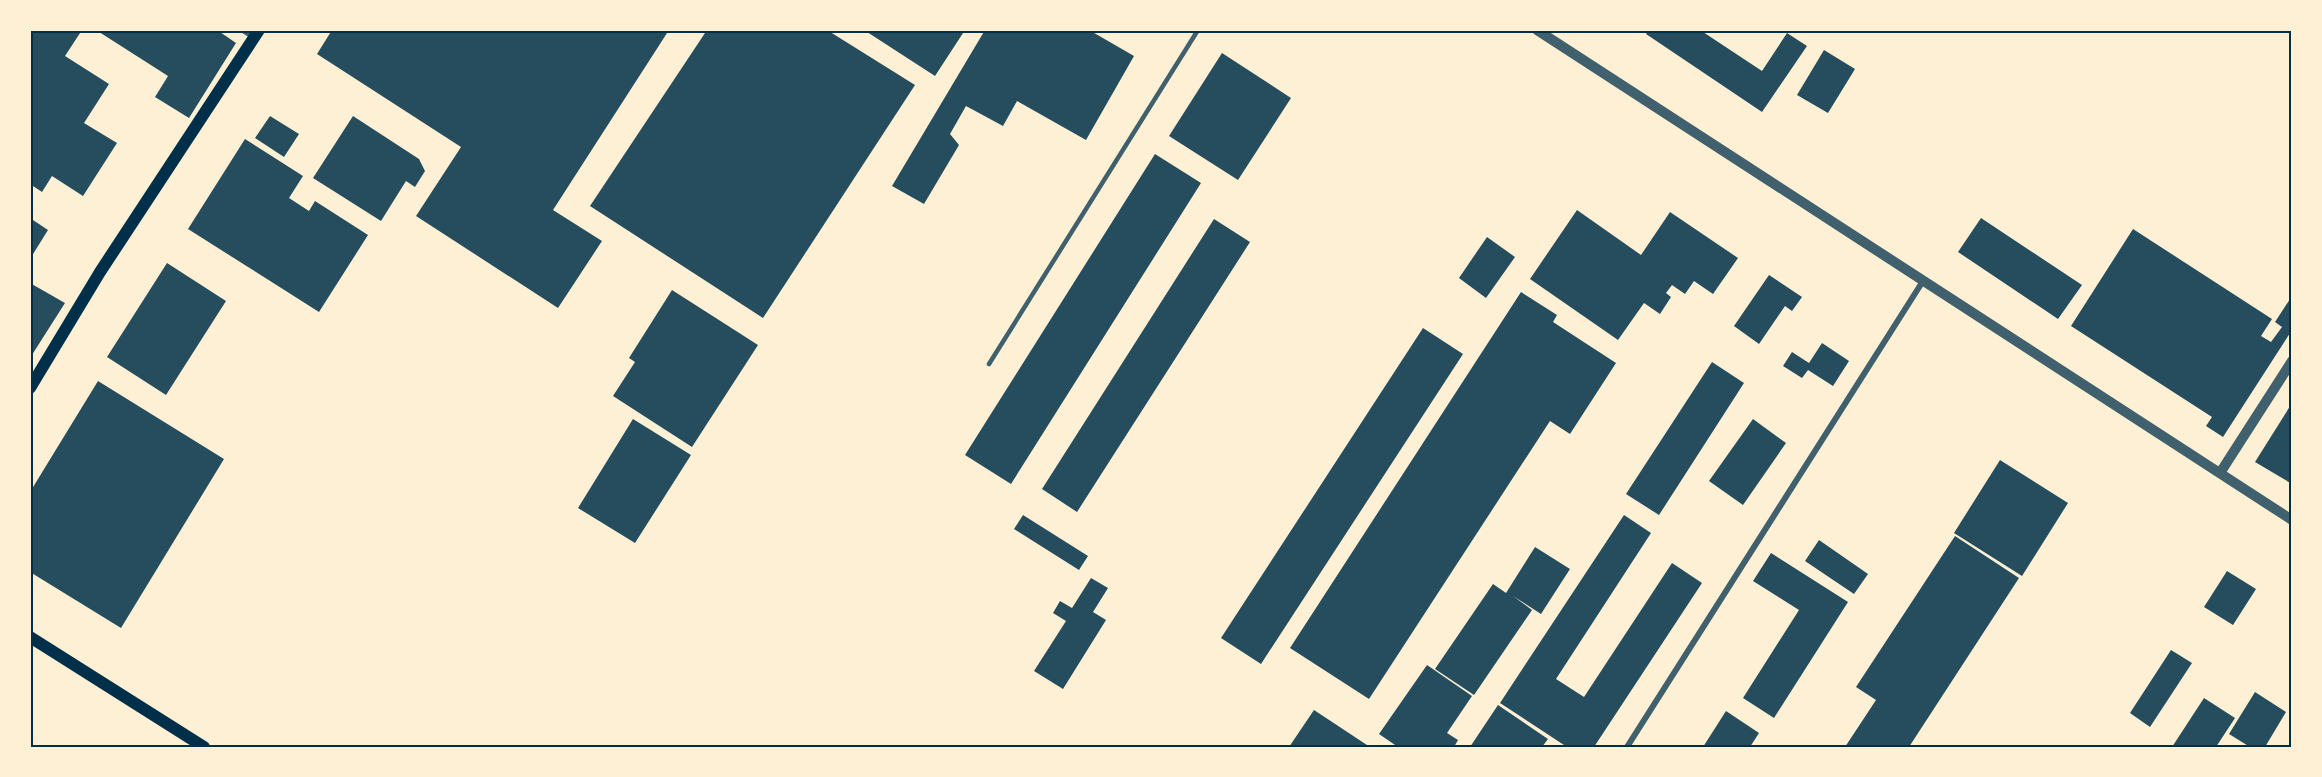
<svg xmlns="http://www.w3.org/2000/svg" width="2322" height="777" font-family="Lato,sans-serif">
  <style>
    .building { fill: #264d5e }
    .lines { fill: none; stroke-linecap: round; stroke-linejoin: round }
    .service { stroke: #3f606c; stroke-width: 4.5 }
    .minor { stroke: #3f606c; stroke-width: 6 }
    .tertiary { stroke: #3f606c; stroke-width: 10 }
    .secondary { stroke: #003049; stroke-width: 12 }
    .neatline { fill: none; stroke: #003049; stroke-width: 2 }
  </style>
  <rect width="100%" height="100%" fill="#fdf0d5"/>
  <path class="building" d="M 33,30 L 82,30 L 65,56 L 109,84 L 84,123 L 117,143 L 83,196 L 52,176 L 42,192 L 30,184 L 30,35 Z
    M 96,30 L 217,30 L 236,43 L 189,118 L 155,97 L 168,76 Z
    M 332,30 L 669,30 L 553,210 L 602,241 L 558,308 L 416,216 L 461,147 L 317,54 Z
    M 707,30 L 827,30 L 915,85 L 763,318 L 590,206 Z
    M 864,30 L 965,30 L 935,76 Z
    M 985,30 L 1089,30 L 1134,56 L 1086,140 L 1017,101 L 1003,126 L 966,106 L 950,134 L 959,145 L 924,204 L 892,186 Z
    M 1649,30 L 1700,30 L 1762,71 L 1787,33 L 1807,46 L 1762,112 L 1646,34 Z
    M 1824,50 L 1855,69 L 1828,113 L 1797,95 Z
    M 1222,53 L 1291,98 L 1238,180 L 1169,136 Z
    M 270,116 L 299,134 L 284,157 L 255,138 Z
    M 353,116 L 419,159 L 425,171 L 415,187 L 406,181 L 381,221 L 313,178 Z
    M 245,139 L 303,176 L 289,198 L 309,211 L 315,201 L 368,235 L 319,312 L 188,229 Z
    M 1155,154 L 1201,183 L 1011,484 L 965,455 Z
    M 1577,210 L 1641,255 L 1670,212 L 1738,258 L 1713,294 L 1694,281 L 1685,294 L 1672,285 L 1666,293 L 1671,297 L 1660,314 L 1644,303 L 1618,340 L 1530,279 Z
    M 30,218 L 48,230 L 30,259 Z
    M 1981,218 L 2082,285 L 2058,319 L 1958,252 Z
    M 1214,219 L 1250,242 L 1077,512 L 1042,489 Z
    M 2133,229 L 2272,319 L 2261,336 L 2271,342 L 2282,327 L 2275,322 L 2292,296 L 2292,330 L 2223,437 L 2206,426 L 2212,417 L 2071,326 Z
    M 1487,237 L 1515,257 L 1486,298 L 1459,278 Z
    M 167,263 L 226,301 L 166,395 L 107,357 Z
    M 1769,275 L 1802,297 L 1792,311 L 1785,306 L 1759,344 L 1734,326 Z
    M 30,283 L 65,303 L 30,358 Z
    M 672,290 L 758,345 L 692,447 L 613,396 L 635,362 L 629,358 Z
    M 1521,292 L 1557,315 L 1553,322 L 1616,363 L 1570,434 L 1550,421 L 1369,699 L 1290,648 Z
    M 1423,328 L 1463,354 L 1261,664 L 1221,638 Z
    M 1822,343 L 1849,361 L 1833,386 L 1808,370 L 1802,378 L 1783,366 L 1792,352 L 1809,363 Z
    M 1712,362 L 1744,383 L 1659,515 L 1626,494 Z
    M 98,381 L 224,459 L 121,628 L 30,572 L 30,492 Z
    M 2292,403 L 2292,484 L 2255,462 Z
    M 633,419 L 691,455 L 635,543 L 578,508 Z
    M 1753,419 L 1786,443 L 1743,505 L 1709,481 Z
    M 2000,460 L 2068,503 L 2022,576 L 1954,533 Z
    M 1023,515 L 1088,556 L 1079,570 L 1014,529 Z
    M 1624,515 L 1651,533 L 1556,679 L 1584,697 L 1672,563 L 1702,583 L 1594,747 L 1567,747 L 1500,703 Z
    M 1955,536 L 2019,578 L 1909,747 L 1845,747 L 1876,700 L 1856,687 Z
    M 1819,540 L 1868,574 L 1854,594 L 1805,561 Z
    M 1535,547 L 1570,569 L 1541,614 L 1513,596 L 1532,610 L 1474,695 L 1435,669 L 1493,584 L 1506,593 Z
    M 1771,553 L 1848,602 L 1774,718 L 1743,698 L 1799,610 L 1753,581 Z
    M 2227,571 L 2256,589 L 2233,625 L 2204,607 Z
    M 1091,578 L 1108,588 L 1093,612 L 1106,620 L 1063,689 L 1034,671 L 1066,621 L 1053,613 L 1060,601 L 1072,608 Z
    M 2171,650 L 2192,663 L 2150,727 L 2130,713 Z
    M 1427,665 L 1472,696 L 1447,733 L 1458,740 L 1454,747 L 1398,747 L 1379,734 Z
    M 2255,692 L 2286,712 L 2265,747 L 2250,747 L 2229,734 Z
    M 2204,698 L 2235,718 L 2216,747 L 2172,747 Z
    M 1498,705 L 1548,739 L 1542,747 L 1470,747 Z
    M 1314,710 L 1370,747 L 1289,747 Z
    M 1726,711 L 1759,733 L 1750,747 L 1703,747 Z"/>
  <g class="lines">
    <path class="service" d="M 989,364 L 1198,30"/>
    <path class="minor" d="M 243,30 L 254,37
      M 1627,747 L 1923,281"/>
    <path class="tertiary" d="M 1537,30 L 2292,520
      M 2220,473 L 2292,361"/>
    <path class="secondary" d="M 30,388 L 100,272 L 259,30
      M 30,637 L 204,747"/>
  </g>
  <rect width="2322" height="777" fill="none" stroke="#fdf0d5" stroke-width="63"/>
  <rect x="32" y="32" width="2258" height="714" class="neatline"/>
</svg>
